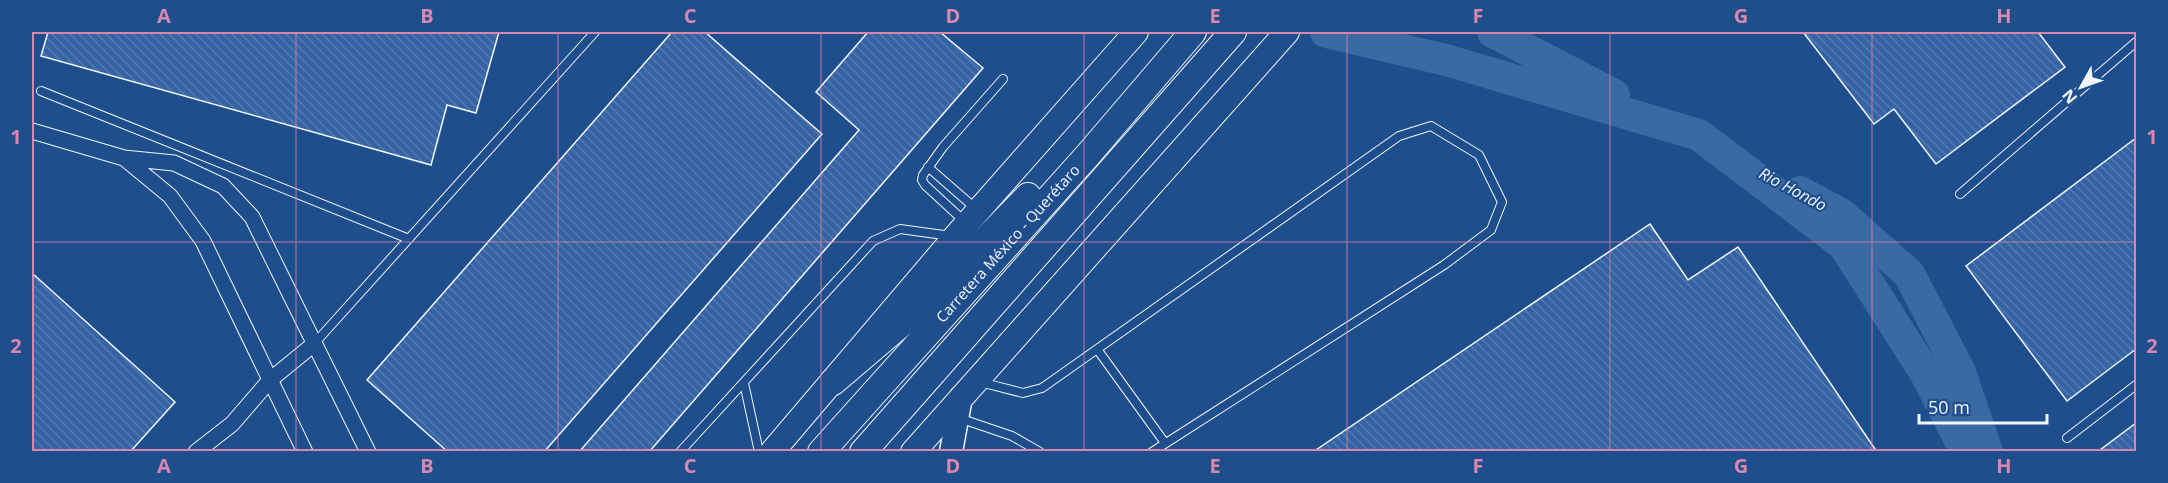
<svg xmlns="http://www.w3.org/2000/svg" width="2168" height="483" font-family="'Open Sans',sans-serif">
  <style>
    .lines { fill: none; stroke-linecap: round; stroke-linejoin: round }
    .river { stroke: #3b69a3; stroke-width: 32 }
    .building { fill: url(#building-back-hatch); stroke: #f2f6ff; stroke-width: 1.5 }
    .service-casing { stroke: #f2f6ff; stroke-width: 10 }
    .minor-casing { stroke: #f2f6ff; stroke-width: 17 }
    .secondary-casing { stroke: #f2f6ff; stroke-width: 25 }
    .primary-casing { stroke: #f2f6ff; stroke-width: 26 }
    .trunk-casing { stroke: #f2f6ff; stroke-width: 28 }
    .service { stroke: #1f4e8c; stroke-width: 8 }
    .minor { stroke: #1f4e8c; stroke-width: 15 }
    .secondary { stroke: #1f4e8c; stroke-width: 22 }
    .primary { stroke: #1f4e8c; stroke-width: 24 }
    .trunk { stroke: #1f4e8c; stroke-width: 26 }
    .grid { fill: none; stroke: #da87ad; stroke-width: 1.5; stroke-opacity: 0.55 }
    .labels { text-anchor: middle; stroke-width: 4.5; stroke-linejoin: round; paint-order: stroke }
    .street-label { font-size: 15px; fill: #f2f6ff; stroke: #1f4e8c }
    .water-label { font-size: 16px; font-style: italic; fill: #f2f6ff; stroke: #1f4e8c }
    .neatline { fill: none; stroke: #da87ad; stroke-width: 2 }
    .grid-label { font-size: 20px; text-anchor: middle; font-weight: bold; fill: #da87ad }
  </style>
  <defs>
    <pattern id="building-back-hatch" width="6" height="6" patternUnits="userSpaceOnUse" patternTransform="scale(1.5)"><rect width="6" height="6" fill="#3563a3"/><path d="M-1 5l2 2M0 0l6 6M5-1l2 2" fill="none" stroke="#537ab1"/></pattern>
  </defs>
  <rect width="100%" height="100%" fill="#1f4e8c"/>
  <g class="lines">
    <path class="river" d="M 1326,32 L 1446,60 L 1699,135 L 1844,245 L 1926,374 L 1966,452
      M 1493,32 L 1614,95
      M 1800,192 L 1841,214 L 1909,274 L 1960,372 L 1987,452"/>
  </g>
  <path class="building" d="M 48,32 L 499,32 L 476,113 L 447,105 L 431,165 L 41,56 Z
    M 672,32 L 705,32 L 822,134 L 544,452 L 448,452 L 367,380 Z
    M 868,32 L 940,32 L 983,68 L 649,452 L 579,452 L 859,130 L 816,92 Z
    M 1803,32 L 2038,32 L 2065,67 L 1936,164 L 1894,109 L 1874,124 Z
    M 2136,138 L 2136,349 L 2067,401 L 1966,266 Z
    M 1650,224 L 1688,280 L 1738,247 L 1877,452 L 1313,452 Z
    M 32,273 L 175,402 L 130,452 L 32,452 Z
    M 2136,423 L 2136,452 L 2101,452 L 2100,450 Z"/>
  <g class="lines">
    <g class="service-casing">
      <path id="service" d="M 41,91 L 409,239
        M 928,167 L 975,208
        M 1960,194 L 2136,42
        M 964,221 L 925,185 L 922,180 L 923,175 L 943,147 L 1003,79
        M 314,344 L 595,32
        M 1097,349 L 1165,443
        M 980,382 L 1023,393 L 1042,388 L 1399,136 L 1431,126 L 1479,155 L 1502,202 L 1491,230 L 1444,265 L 1152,452
        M 744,383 L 759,452
        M 959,418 L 1012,436 L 1040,452
        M 2067,438 L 2136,385
        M 680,452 L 873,241 L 900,229 L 951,236"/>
    </g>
    <g class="minor-casing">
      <path id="minor" d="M 32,131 L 124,158 L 174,163 L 223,186 L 252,217 L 368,452
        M 124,158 L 170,196 L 203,241 L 305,452
        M 196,452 L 232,424 L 270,380 L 314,344"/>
    </g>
    <g class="secondary-casing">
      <path id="secondary" d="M 951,452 L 961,397"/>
    </g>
    <g class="primary-casing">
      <path id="primary" d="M 772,452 L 955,237 L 1136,32
        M 913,452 L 1287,32"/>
    </g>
    <g class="trunk-casing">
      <g id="trunk">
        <path d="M 833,382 L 915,312 L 1028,196"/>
        <path id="s1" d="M 821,452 L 1087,156 L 1193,32"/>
        <path d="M 863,452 L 1233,32"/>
      </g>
    </g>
    <use href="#service" class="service"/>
    <use href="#minor" class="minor"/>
    <use href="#secondary" class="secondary"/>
    <use href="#primary" class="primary"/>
    <use href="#trunk" class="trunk"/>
  </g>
  <path class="grid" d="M 296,32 L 296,452M 558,32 L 558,452M 821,32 L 821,452M 1084,32 L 1084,452M 1347,32 L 1347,452M 1610,32 L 1610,452M 1872,32 L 1872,452M 32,242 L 2136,242"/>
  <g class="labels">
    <g class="street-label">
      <text dy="5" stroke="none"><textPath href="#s1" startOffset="280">Carretera México - Querétaro</textPath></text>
    </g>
    <g class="water-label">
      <text transform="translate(1793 189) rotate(28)" y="6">Rio Hondo</text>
    </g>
  </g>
  <rect width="2168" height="483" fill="none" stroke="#1f4e8c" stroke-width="66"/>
  <g transform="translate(2081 87) rotate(230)" stroke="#1f4e8c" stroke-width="4.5" paint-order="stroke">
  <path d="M0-4.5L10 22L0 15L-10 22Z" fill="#f2f6ff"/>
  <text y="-9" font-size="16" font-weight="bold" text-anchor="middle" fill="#f2f6ff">N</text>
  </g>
  <path d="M1919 414v9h128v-9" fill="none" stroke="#f2f6ff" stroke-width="3"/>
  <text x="1928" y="414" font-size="18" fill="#f2f6ff" stroke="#1f4e8c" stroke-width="4.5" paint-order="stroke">50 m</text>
  <rect x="33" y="33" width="2102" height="417" class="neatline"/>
  <g class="grid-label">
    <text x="164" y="23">A</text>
    <text x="427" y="23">B</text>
    <text x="690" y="23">C</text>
    <text x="953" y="23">D</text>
    <text x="1215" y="23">E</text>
    <text x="1478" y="23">F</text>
    <text x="1741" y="23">G</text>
    <text x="2004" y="23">H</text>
    <text x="16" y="144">1</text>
    <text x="2152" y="144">1</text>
    <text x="16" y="353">2</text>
    <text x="2152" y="353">2</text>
    <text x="164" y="473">A</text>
    <text x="427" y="473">B</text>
    <text x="690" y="473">C</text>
    <text x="953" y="473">D</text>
    <text x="1215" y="473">E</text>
    <text x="1478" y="473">F</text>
    <text x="1741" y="473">G</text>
    <text x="2004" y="473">H</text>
  </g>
</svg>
